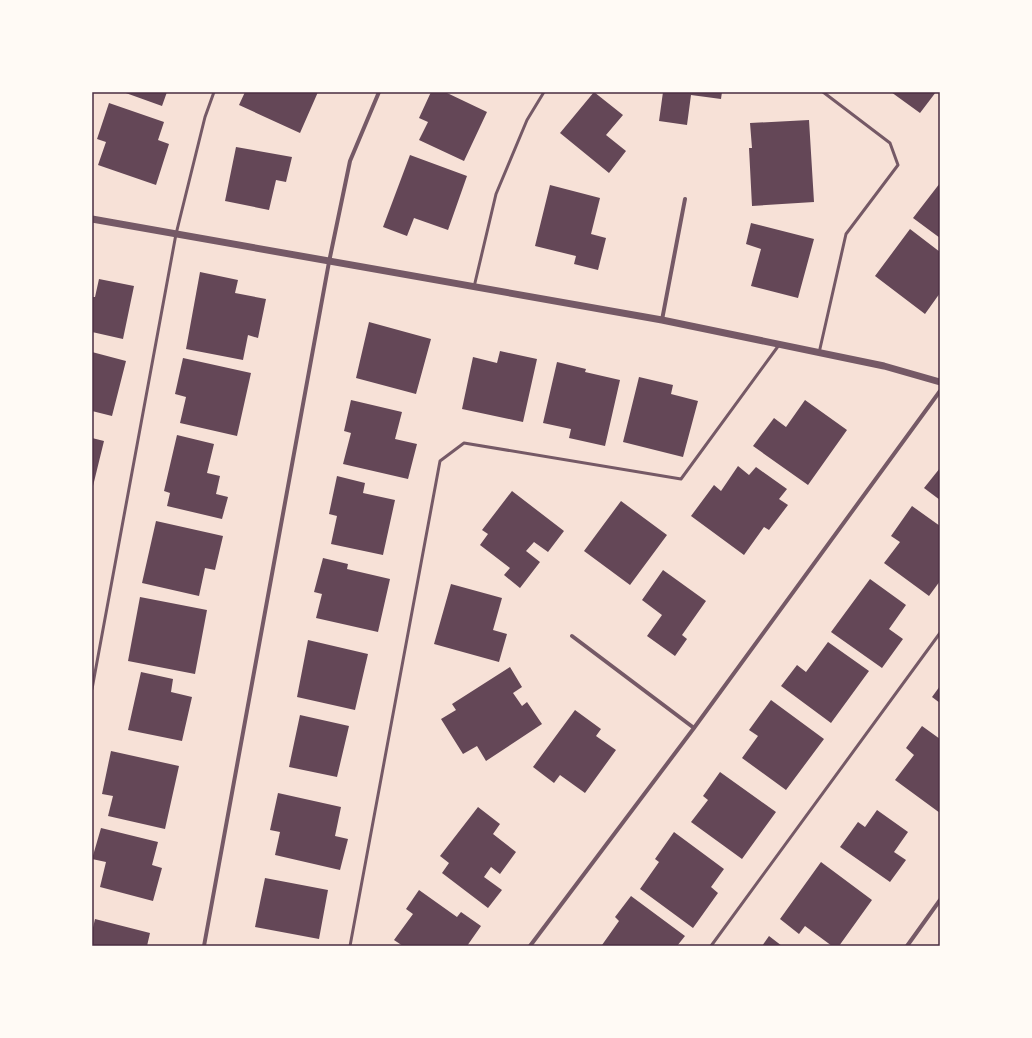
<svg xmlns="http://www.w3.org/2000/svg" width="1032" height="1038" font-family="Mulish,sans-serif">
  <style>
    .building { fill: #644757 }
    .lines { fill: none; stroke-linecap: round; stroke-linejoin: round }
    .service { stroke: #755966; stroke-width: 3 }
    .minor { stroke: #755966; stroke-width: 4 }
    .tertiary { stroke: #755966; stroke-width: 7 }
    .neatline { fill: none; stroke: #4a2c40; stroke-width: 1.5 }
  </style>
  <rect width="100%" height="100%" fill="#f7e1d7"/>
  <path class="building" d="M 123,92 L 167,92 L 162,106 Z
    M 245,92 L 318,92 L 300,133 L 239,105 Z
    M 431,92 L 445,92 L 487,112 L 464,161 L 419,140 L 428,122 L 419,118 Z
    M 594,92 L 623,115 L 606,135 L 626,151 L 609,173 L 560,133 Z
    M 663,92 L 722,92 L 721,99 L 691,95 L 687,125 L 659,121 Z
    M 891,92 L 936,92 L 920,113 Z
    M 109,103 L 164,122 L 158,140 L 169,144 L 156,185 L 98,165 L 106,142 L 97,139 Z
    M 809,120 L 814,202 L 752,206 L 749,148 L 752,148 L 750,123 Z
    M 236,147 L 292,157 L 286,182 L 276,180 L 269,210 L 225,201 Z
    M 410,155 L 467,176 L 448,230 L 414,218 L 407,236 L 383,227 Z
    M 940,183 L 940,238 L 913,218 Z
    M 550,185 L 600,198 L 591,234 L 606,238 L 598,270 L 574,264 L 576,256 L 535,246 Z
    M 751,223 L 814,239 L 798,298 L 751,286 L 761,249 L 746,244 Z
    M 910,229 L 940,252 L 940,293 L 925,314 L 875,276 Z
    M 200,272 L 238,280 L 235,293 L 266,299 L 258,338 L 248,335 L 243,360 L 186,349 Z
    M 99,279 L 134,286 L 123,339 L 92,332 L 92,297 L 95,297 Z
    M 369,322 L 431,339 L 416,394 L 356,378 Z
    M 500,351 L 537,359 L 523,422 L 462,409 L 473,357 L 497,363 Z
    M 92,352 L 126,361 L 112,416 L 92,411 Z
    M 183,358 L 251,373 L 237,436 L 180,423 L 186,397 L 175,394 Z
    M 557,362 L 586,369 L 585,372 L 620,380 L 605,446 L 569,438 L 571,429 L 543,423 Z
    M 639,377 L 673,385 L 671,394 L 698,401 L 683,457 L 623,442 Z
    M 351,400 L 402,412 L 395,439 L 417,444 L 408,479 L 343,464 L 351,433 L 344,431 Z
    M 805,400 L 847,430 L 808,485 L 753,446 L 774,418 L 786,427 Z
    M 177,435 L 214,444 L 207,473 L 220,476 L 216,494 L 228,497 L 222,519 L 167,506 L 170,493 L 164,491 Z
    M 92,438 L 104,441 L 93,486 L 92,486 Z
    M 738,466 L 749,475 L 756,467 L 787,489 L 779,499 L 788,505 L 769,530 L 764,527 L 744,555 L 691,516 L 714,485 L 721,491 Z
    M 940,468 L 940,500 L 924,488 Z
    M 337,476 L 365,483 L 363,493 L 395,500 L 383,555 L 331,544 L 337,516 L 329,514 Z
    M 512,491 L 564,531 L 548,552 L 534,542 L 526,551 L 540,562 L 520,588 L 504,575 L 510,568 L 480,545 L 488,534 L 482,530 Z
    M 621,501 L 667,535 L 630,585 L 584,551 Z
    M 912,506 L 940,526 L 940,581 L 929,596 L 884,563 L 900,542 L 891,536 Z
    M 156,521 L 223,536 L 215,570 L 205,568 L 199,596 L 142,583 Z
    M 323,558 L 348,564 L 347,569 L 390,579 L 378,632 L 316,618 L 322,594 L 314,592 Z
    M 663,570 L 706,601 L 682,635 L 687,639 L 675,656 L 647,636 L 662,615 L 642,600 Z
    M 870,579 L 906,605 L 889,629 L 903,639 L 882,668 L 831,632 Z
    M 451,584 L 502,598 L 493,630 L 507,634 L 499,662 L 434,644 Z
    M 140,597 L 207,610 L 195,674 L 128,661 Z
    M 308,640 L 368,654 L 355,710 L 297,697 Z
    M 828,642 L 869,671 L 831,723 L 781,686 L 797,665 L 806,672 Z
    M 510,667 L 522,687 L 513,693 L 522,706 L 527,702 L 542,724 L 486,761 L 477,746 L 463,754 L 441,719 L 456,710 L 452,704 Z
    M 141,672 L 173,679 L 171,692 L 192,697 L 182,741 L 128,730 Z
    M 940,686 L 940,703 L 932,697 Z
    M 771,700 L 824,739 L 786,790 L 742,758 L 758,736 L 749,730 Z
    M 575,710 L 601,729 L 596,736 L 616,750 L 585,793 L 560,775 L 554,783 L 533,767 Z
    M 300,715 L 349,726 L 337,777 L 289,767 Z
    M 922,726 L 940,739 L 940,813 L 895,780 L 914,755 L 906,748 Z
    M 111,751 L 179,766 L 165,829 L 108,816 L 113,796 L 102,794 Z
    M 720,772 L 776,812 L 742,859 L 691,822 L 708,800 L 703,796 Z
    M 278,793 L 341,807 L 335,836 L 348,839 L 340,870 L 275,855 L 280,832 L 270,830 Z
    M 478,807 L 500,824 L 493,834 L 516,852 L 500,874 L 491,867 L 484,877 L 502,890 L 488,908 L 442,873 L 449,863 L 440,856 Z
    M 877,810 L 908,832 L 894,852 L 906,860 L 890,882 L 840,847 L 858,822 L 865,827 Z
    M 101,828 L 158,842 L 152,865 L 162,868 L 153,901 L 100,887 L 106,862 L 92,859 Z
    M 674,832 L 724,869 L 711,887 L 718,893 L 693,928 L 640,889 L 659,862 L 655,859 Z
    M 821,862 L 872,900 L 839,946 L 832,946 L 805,926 L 799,934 L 780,919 Z
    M 265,878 L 328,890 L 319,939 L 255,927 Z
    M 419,890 L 457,917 L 461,912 L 481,926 L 467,946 L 403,946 L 394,940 L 413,914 L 406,909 Z
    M 631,896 L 685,936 L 677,946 L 602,945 L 619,921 L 615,917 Z
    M 95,919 L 150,933 L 147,946 L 92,946 L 92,932 Z
    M 769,936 L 782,946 L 762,946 Z"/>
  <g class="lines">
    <path class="service" d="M 474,287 L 496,194 L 527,120 L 544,92
      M 819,353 L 846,234 L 898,165 L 890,143 L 823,92
      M 92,689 L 176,234 L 205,117 L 214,92
      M 350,946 L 440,461 L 464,443 L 681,479 L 779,345
      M 711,946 L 940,633"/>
    <path class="minor" d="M 662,320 L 685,199
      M 572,636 L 694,728
      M 204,946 L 329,262 L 350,161 L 379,92
      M 530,946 L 694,728 L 940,391
      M 907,946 L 940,900"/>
    <path class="tertiary" d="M 92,219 L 662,320 L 884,366 L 940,382"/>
  </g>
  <rect width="1032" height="1038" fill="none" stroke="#fffaf5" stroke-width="186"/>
  <rect x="93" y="93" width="846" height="852" class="neatline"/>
</svg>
